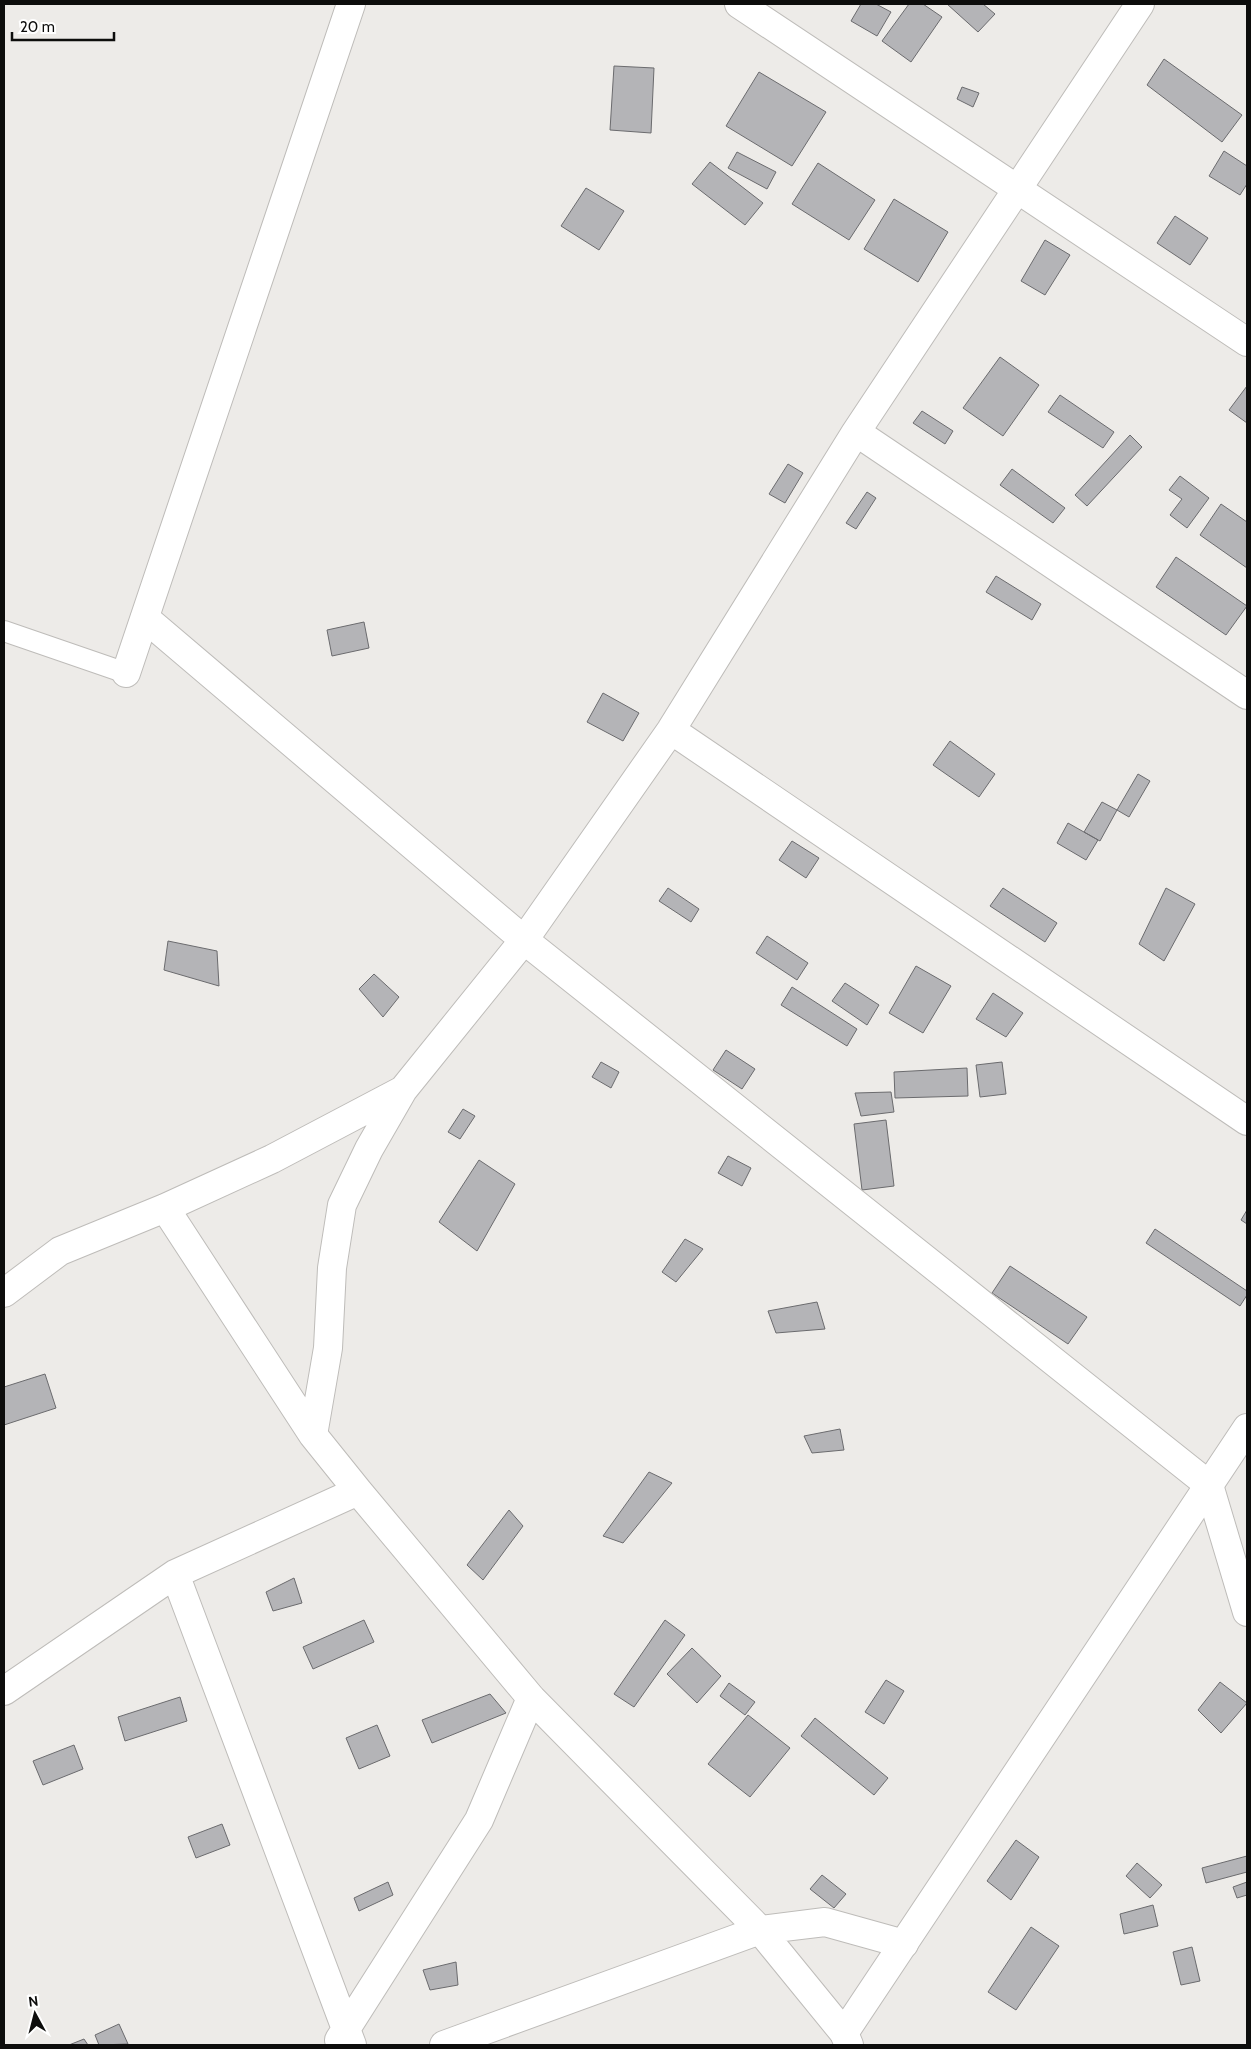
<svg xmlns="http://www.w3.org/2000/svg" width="1251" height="2049" font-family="Cabin,sans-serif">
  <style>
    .building { fill: #b4b4b7; stroke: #6b6b6e }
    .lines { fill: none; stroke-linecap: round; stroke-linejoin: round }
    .lane-casing { stroke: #bebcb9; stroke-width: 22 }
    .street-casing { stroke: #bebcb9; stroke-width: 30 }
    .secondary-casing { stroke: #bebcb9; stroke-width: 30 }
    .lane { stroke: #fff; stroke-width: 20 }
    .street { stroke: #fff; stroke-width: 28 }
    .secondary { stroke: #fff; stroke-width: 28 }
  </style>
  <rect width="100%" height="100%" fill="#edebe8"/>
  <path class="building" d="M 861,4 L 876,4 L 891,12 L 877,36 L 851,21 Z
    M 909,4 L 923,4 L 942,17 L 911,62 L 882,41 Z
    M 947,4 L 983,4 L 995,14 L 978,32 Z
    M 1164,59 L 1242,115 L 1222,142 L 1147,85 Z
    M 614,66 L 654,68 L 651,133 L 610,130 Z
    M 759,72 L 826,112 L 792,166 L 726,126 Z
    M 962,87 L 979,93 L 973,107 L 957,99 Z
    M 1224,151 L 1247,166 L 1247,184 L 1240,195 L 1209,176 Z
    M 737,152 L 776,172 L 767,189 L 728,168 Z
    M 710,162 L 763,203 L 745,225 L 692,184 Z
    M 818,163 L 875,200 L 849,240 L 792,204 Z
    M 586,188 L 624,211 L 599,250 L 561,226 Z
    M 894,199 L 948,232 L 918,282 L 864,249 Z
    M 1175,216 L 1208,238 L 1190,265 L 1157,243 Z
    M 1045,240 L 1070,255 L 1045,295 L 1021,281 Z
    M 1000,357 L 1039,385 L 1003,436 L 963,408 Z
    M 1247,386 L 1247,423 L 1229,410 Z
    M 1060,395 L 1114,432 L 1103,448 L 1048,412 Z
    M 922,411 L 953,431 L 945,444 L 913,423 Z
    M 1130,435 L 1142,447 L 1087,506 L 1075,495 Z
    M 788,464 L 803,473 L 785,503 L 769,494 Z
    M 1012,469 L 1065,508 L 1053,523 L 1000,485 Z
    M 1180,476 L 1209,498 L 1187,528 L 1170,515 L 1182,499 L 1169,490 Z
    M 867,492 L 876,498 L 856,529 L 846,523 Z
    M 1221,504 L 1247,522 L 1247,568 L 1200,535 Z
    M 1176,557 L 1247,606 L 1226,635 L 1156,587 Z
    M 996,576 L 1041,604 L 1032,620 L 986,592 Z
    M 364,622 L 369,648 L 332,656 L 327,630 Z
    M 603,693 L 639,713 L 623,741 L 587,722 Z
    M 950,741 L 995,774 L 979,797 L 933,765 Z
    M 1138,774 L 1150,781 L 1129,817 L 1117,810 Z
    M 1102,802 L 1117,810 L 1100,841 L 1084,832 Z
    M 1068,823 L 1098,840 L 1086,860 L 1057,843 Z
    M 792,841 L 819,858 L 806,878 L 779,860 Z
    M 668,888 L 699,909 L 691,922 L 659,901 Z
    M 1003,888 L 1057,923 L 1045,942 L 990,906 Z
    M 1166,888 L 1195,904 L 1164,961 L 1139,944 Z
    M 767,936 L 808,963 L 797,980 L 756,953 Z
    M 168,941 L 217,951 L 219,986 L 164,970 Z
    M 916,966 L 951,986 L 923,1033 L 889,1013 Z
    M 374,974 L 399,997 L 383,1017 L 359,989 Z
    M 845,983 L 879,1005 L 867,1025 L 832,1001 Z
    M 792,987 L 857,1029 L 847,1046 L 781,1005 Z
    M 993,993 L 1023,1013 L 1006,1037 L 976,1019 Z
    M 726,1050 L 755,1069 L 742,1089 L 713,1070 Z
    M 601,1062 L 619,1072 L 611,1088 L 592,1077 Z
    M 1002,1062 L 1006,1094 L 980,1097 L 976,1065 Z
    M 967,1068 L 968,1096 L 895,1098 L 894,1072 Z
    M 891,1092 L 894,1112 L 861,1116 L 855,1093 Z
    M 463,1109 L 475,1116 L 460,1139 L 448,1132 Z
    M 886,1120 L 894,1186 L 862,1190 L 854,1124 Z
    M 728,1156 L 751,1168 L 742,1186 L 718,1173 Z
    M 479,1160 L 515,1184 L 477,1251 L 439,1222 Z
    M 1247,1210 L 1247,1224 L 1241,1220 Z
    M 1155,1229 L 1247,1291 L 1247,1295 L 1240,1306 L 1146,1243 Z
    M 685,1239 L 703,1249 L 676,1282 L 662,1272 Z
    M 1010,1266 L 1087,1317 L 1068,1344 L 992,1293 Z
    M 817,1302 L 825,1329 L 776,1333 L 768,1311 Z
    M 45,1374 L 56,1408 L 4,1425 L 4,1387 Z
    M 840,1429 L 844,1450 L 812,1453 L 804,1436 Z
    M 649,1472 L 672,1483 L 623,1543 L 603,1536 Z
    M 509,1510 L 523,1526 L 483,1580 L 467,1565 Z
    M 294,1578 L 302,1603 L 273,1611 L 266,1592 Z
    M 364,1620 L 374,1642 L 313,1669 L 303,1647 Z
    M 665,1620 L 685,1635 L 634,1707 L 614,1694 Z
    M 692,1648 L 721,1676 L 697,1703 L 667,1674 Z
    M 886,1680 L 904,1691 L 884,1724 L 865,1712 Z
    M 1220,1682 L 1247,1703 L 1221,1733 L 1198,1710 Z
    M 729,1683 L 755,1702 L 745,1715 L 720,1696 Z
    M 490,1694 L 506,1713 L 432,1743 L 422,1720 Z
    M 180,1697 L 187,1721 L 125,1741 L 118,1717 Z
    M 748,1715 L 790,1748 L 750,1797 L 708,1764 Z
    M 815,1718 L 888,1778 L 874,1795 L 801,1736 Z
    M 377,1725 L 390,1756 L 359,1769 L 346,1738 Z
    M 74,1745 L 83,1769 L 43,1785 L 33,1761 Z
    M 222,1824 L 230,1845 L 196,1858 L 188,1837 Z
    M 1016,1840 L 1039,1857 L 1011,1900 L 987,1881 Z
    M 1247,1856 L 1247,1872 L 1206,1883 L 1202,1868 Z
    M 1137,1863 L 1162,1885 L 1150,1898 L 1126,1876 Z
    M 822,1875 L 846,1894 L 834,1908 L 810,1889 Z
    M 388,1882 L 393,1895 L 359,1911 L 354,1898 Z
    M 1247,1882 L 1247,1895 L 1237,1898 L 1233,1887 Z
    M 1153,1905 L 1158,1926 L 1124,1934 L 1120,1914 Z
    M 1031,1927 L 1059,1946 L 1016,2010 L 988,1992 Z
    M 1192,1947 L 1200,1981 L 1181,1985 L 1173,1952 Z
    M 456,1962 L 458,1985 L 430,1990 L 423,1970 Z
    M 119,2024 L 128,2044 L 99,2045 L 95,2035 Z
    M 84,2039 L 88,2045 L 69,2045 Z"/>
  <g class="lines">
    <g class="lane-casing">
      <path id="lane" d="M 4,631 L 126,673"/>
    </g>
    <g class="street-casing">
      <path id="street" d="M 739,4 L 1247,342
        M 856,432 L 1247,695
        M 145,618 L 524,940 L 1209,1485 L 1247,1612
        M 671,730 L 1247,1121
        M 165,1208 L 313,1435 L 358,1491 L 531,1698 L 760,1930 L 844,2033 L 849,2045
        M 4,1293 L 60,1251 L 165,1208 L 272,1159 L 403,1090 L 524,940 L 671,730 L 856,432 L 1140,4
        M 313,1435 L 328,1348 L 332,1268 L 342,1205 L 369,1149 L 403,1090
        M 175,1574 L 352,2045
        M 4,1691 L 175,1574 L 358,1491
        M 339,2040 L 479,1820 L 531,1698
        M 444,2045 L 760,1930 L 825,1922 L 904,1944"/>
    </g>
    <g class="secondary-casing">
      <path id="secondary" d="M 126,673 L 351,4
        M 844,2033 L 1247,1428"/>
    </g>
    <use href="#lane" class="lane"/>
    <use href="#street" class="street"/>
    <use href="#secondary" class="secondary"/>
  </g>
  <rect width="1251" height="2049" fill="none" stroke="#0d0d0c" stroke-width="10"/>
  <g transform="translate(35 2014) rotate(353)" stroke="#ffffff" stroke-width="4" paint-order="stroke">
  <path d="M0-4L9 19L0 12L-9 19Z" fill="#0d0d0c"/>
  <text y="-8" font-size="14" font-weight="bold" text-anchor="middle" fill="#0d0d0c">N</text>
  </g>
  <path d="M12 32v8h102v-8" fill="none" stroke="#0d0d0c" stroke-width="2.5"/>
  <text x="20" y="32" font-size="15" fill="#0d0d0c" stroke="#ffffff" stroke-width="4" paint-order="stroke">20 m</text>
</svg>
